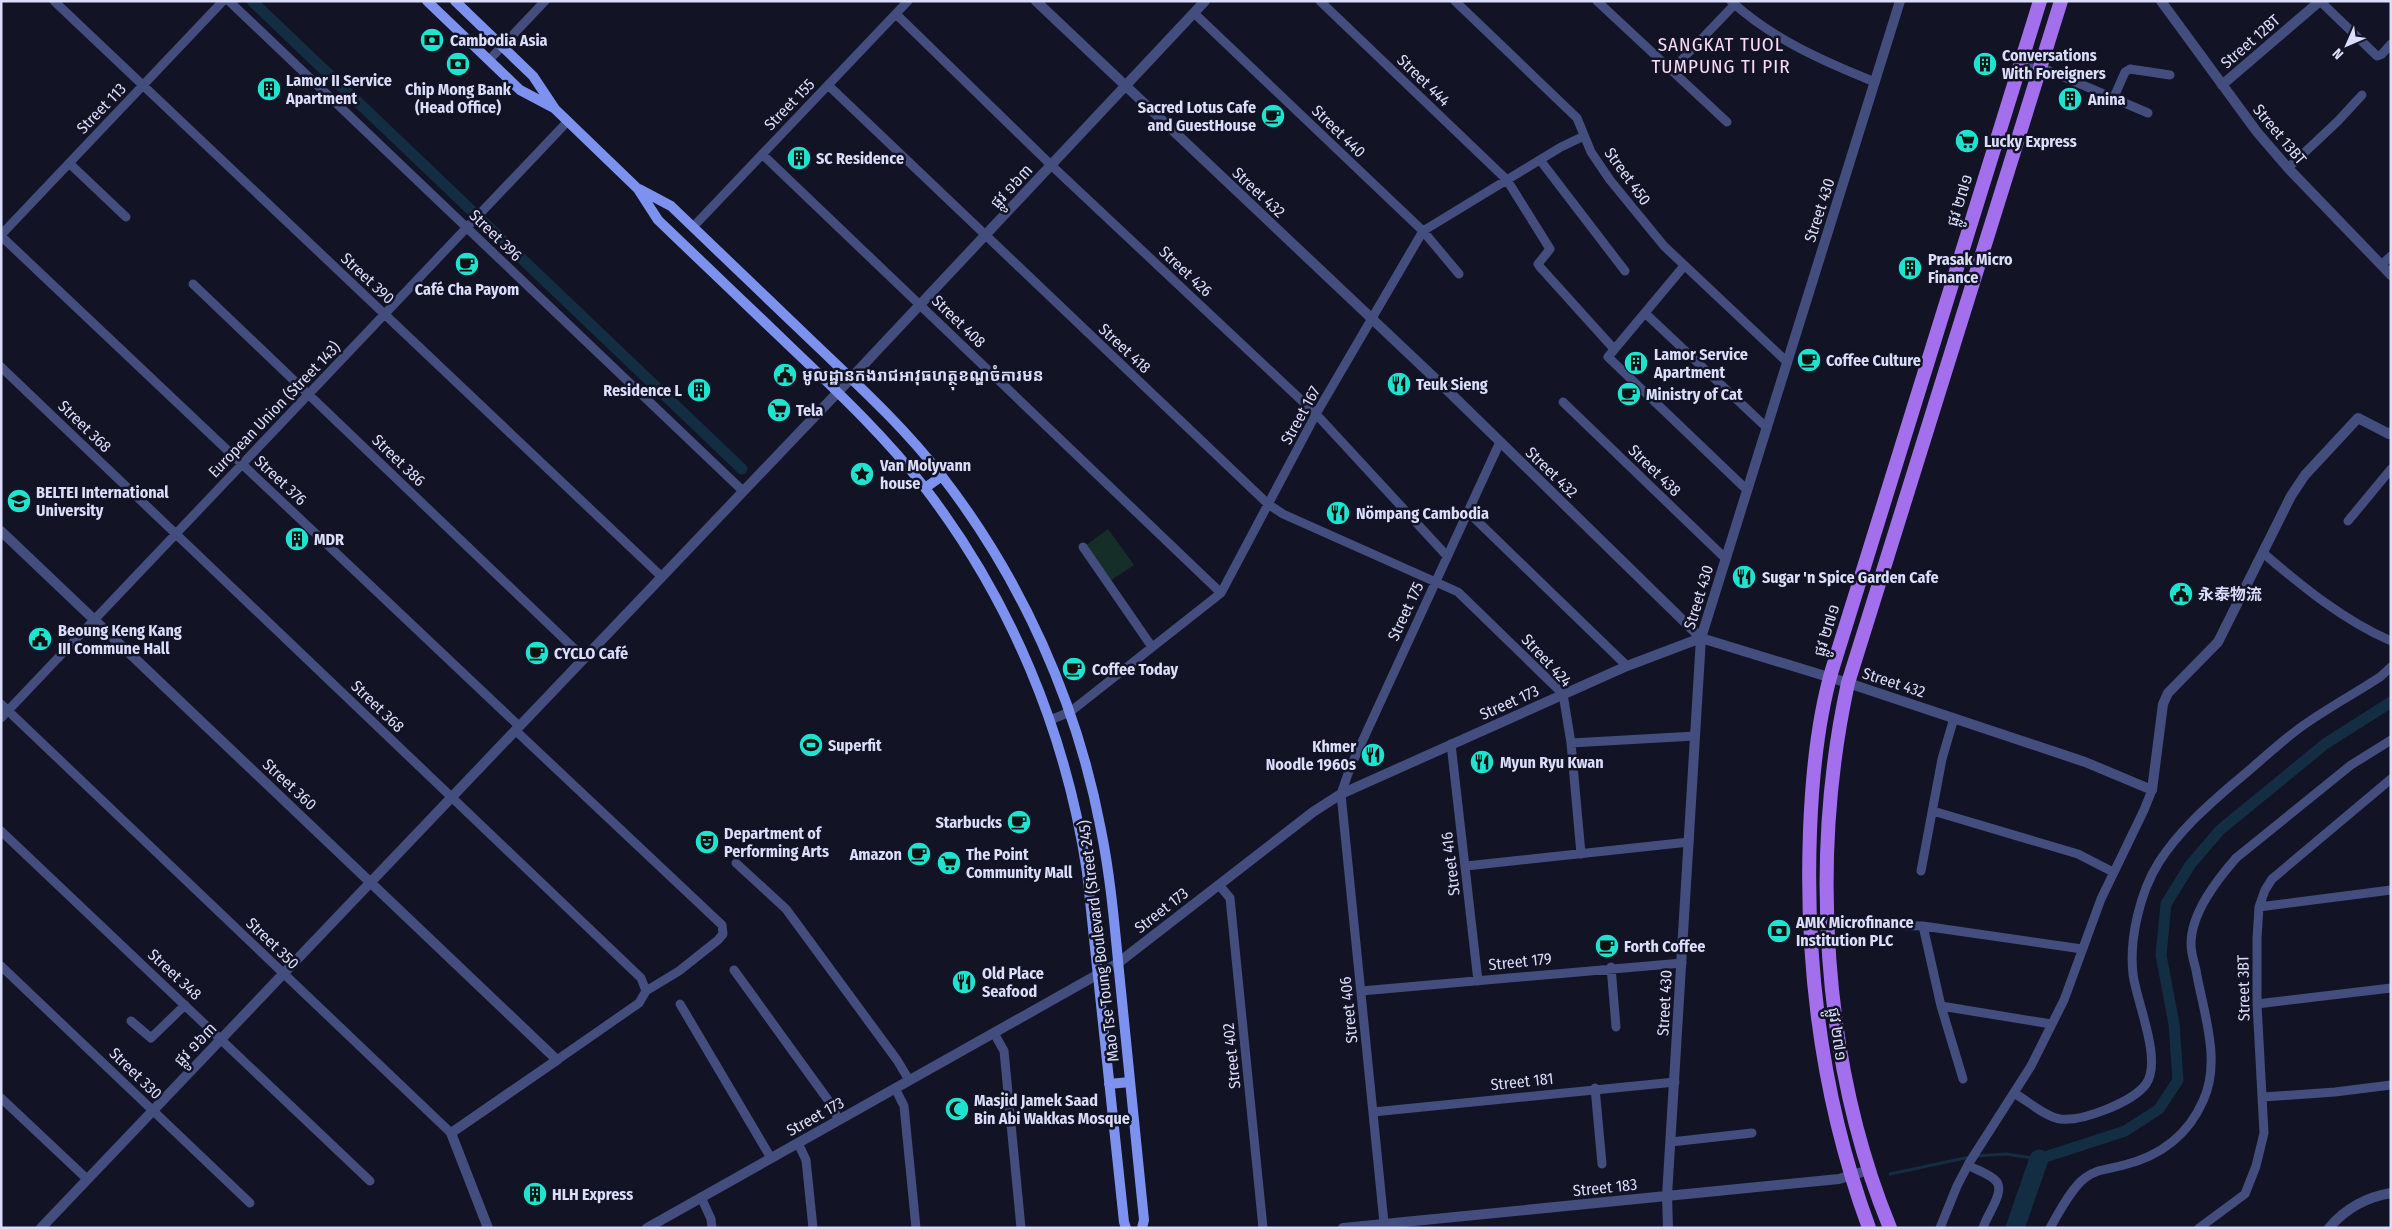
<svg xmlns="http://www.w3.org/2000/svg" width="2392" height="1229" font-family="'Fira Sans Condensed','Noto Sans SC','Noto Sans Khmer',sans-serif">
  <style>
    .green { fill: #162e28 }
    .lines { fill: none; stroke-linecap: round; stroke-linejoin: round }
    .stream { stroke: #132e42; stroke-width: 3 }
    .canal { stroke: #132e42; stroke-width: 11 }
    .river { stroke: #132e42; stroke-width: 19 }
    .minor { stroke: #434d7e; stroke-width: 9 }
    .tertiary { stroke: #434d7e; stroke-width: 10 }
    .secondary { stroke: #7d92ef; stroke-width: 10 }
    .primary { stroke: #a46fed; stroke-width: 14 }
    .labels { text-anchor: middle; stroke-width: 5; stroke-linejoin: round; paint-order: stroke }
    .poi-label { font-size: 16px; font-weight: bold; fill: #dbdefa; stroke: #121325; text-anchor: start }
    .street-label { font-size: 16px; fill: #dbdefa; stroke: #121325 }
    .quarter-label { font-size: 19px; letter-spacing: 1px; fill: #fbdcf6; stroke: #121325 }
  </style>
  <rect width="100%" height="100%" fill="#121325"/>
  <path class="green" d="M 1108,529 L 1134,565 L 1110,581 L 1085,546 Z"/>
  <g class="lines">
    <path class="stream" d="M 1976,1156 L 2006,1154 L 2039,1159
      M 1890,1174 L 1970,1157"/>
    <path class="canal" d="M 252,1 L 742,469
      M 2039,1159 L 2125,1131 L 2159,1109 L 2178,1080 L 2174,1024 L 2161,955 L 2166,904 L 2190,865 L 2220,830 L 2325,744 L 2391,702"/>
    <path class="river" d="M 2015,1228 L 2039,1159"/>
    <path class="minor" d="M 54,1 L 662,577
      M 229,1 L 743,491
      M 1320,1 L 1507,180 L 1550,249 L 1538,264 L 1540,267 L 1614,349
      M 1455,1 L 1577,118 L 1591,152 L 1610,180 L 1664,246 L 1787,362
      M 1597,1 L 1727,122
      M 1731,1 C 1772,39 1825,62 1875,82
      M 2320,1 L 2377,56 L 2382,54 L 2391,44
      M 1194,13 L 1423,231 L 1459,274
      M 896,14 L 1051,165 L 1316,414 L 1447,556
      M 2022,59 L 2148,113
      M 489,60 L 545,1
      M 1671,71 L 1735,4
      M 828,85 L 1268,504 L 1283,514 L 1458,592 L 1563,694 L 1571,743 L 1581,854
      M 2114,97 L 2125,72 L 2130,69 L 2170,75
      M 762,154 L 1221,593
      M 1540,160 L 1625,271
      M 69,163 L 126,217
      M 2288,168 L 2338,121 L 2362,95
      M 693,227 L 908,1
      M 1,235 L 223,1
      M 1,236 L 519,726
      M 2381,265 L 2391,256
      M 1684,266 L 1608,357 L 1747,490
      M 193,284 L 584,658
      M 1645,313 L 1767,428
      M 1,367 L 641,978 L 646,991 L 639,1003 L 557,1060
      M 1563,402 L 1726,559
      M 1468,512 L 1627,666
      M 2348,521 L 2391,469
      M 1083,547 L 1152,647
      M 2263,553 C 2303,587 2343,620 2391,641
      M 1,704 L 451,1133
      M 1,718 L 568,121
      M 1050,720 L 1070,712 L 1221,593 L 1316,414 L 1423,231 L 1561,147 L 1584,136
      M 515,730 L 722,925 L 723,934 L 718,940 L 679,971 L 646,991
      M 1571,743 L 1695,736
      M 1451,744 L 1478,981
      M 1933,811 L 2078,854 L 2113,872
      M 1,831 L 370,1181
      M 736,863 L 786,909 L 897,1060 L 909,1080
      M 1466,866 L 1689,842
      M 1921,871 L 1942,759 L 1954,718
      M 1219,885 L 1230,898 L 1263,1228
      M 2259,907 L 2391,890
      M 1828,924 L 1923,926 L 2082,949
      M 1923,926 L 1941,1006 L 1963,1079
      M 1,966 L 250,1203
      M 1611,967 L 1616,1027
      M 734,970 L 828,1100 L 839,1120
      M 1361,991 L 1682,963
      M 680,1004 L 771,1158
      M 2257,1004 L 2391,988
      M 1941,1006 L 2051,1024
      M 131,1021 L 151,1038 L 185,1005
      M 994,1033 L 1004,1051 L 1021,1228
      M 895,1088 L 904,1106 L 916,1228
      M 1595,1088 L 1602,1164
      M 2014,1093 C 2028,1101 2044,1116 2060,1119 C 2082,1122 2133,1102 2146,1084 C 2163,1060 2136,1001 2133,974 C 2129,939 2140,892 2159,862 C 2179,831 2206,807 2234,783 C 2256,765 2278,744 2301,727 C 2326,709 2354,694 2380,677 L 2391,667
      M 2263,1097 L 2335,1092 L 2391,1085
      M 1,1098 L 87,1179
      M 1373,1112 L 1675,1082
      M 1671,1142 L 1752,1133
      M 798,1143 L 806,1160 L 813,1228
      M 1968,1165 C 1976,1170 1990,1174 1996,1181 C 2006,1191 1986,1216 1983,1228
      M 701,1197 L 711,1219 L 712,1228
      M 1384,1223 L 1341,794 L 1350,768 L 1500,442
      M 1940,1228 L 1957,1186 L 1969,1163 L 2031,1066 L 2064,1000 L 2101,899 L 2144,810 L 2152,790
      M 2050,1228 C 2058,1214 2072,1187 2085,1178 C 2096,1169 2110,1169 2124,1165 C 2160,1156 2188,1135 2203,1101 C 2222,1060 2203,1012 2196,970 C 2194,962 2191,953 2191,944 C 2191,913 2217,880 2236,858 L 2351,765 L 2391,740
      M 2199,1228 L 2245,1194 L 2256,1166 L 2264,1133 L 2257,1004 L 2257,938 L 2259,907 L 2265,890 L 2272,879 L 2391,779"/>
    <path class="tertiary" d="M 1036,1 L 1442,385 L 1701,638 L 1848,683 L 2085,762 L 2152,790 L 2163,704 L 2168,693 L 2218,642 L 2291,496 L 2305,475 L 2358,418 L 2389,434 L 2391,432
      M 2161,1 L 2257,132 L 2288,168 L 2391,275
      M 2222,85 L 2320,1
      M 1,531 L 557,1060 L 451,1133 L 488,1228
      M 41,1228 L 838,392 L 1205,1
      M 647,1228 L 1118,963 L 1313,812 L 1341,794 L 1627,666 L 1701,638
      M 1343,1228 L 1839,1179 L 1869,1170
      M 1668,1228 L 1667,1196 L 1701,638 L 1900,1
      M 2329,1228 C 2345,1209 2367,1197 2391,1193"/>
    <path class="secondary" d="M 427,1 L 520,90 L 554,108
      M 455,1 L 533,76 L 555,109 L 638,189 L 658,220 C 705,265 751,309 798,354 C 842,396 887,439 925,488 C 1011,600 1066,733 1087,872 L 1124,1222 L 1126,1228
      M 639,189 L 671,206 C 719,252 767,298 815,344 C 859,386 904,427 941,475 C 1021,578 1077,702 1101,830 C 1111,879 1115,931 1120,981 C 1128,1061 1136,1140 1144,1220 L 1142,1228
      M 925,488 L 942,476
      M 1109,1084 L 1130,1082"/>
    <path class="primary" d="M 1869,1228 C 1822,1100 1805,966 1810,831 C 1812,777 1817,722 1832,670 L 2040,1
      M 1890,1228 C 1822,1062 1810,857 1848,683 L 2061,1"/>
  </g>
  <defs>
    <g id="bank-disc" transform="scale(1.25)"><circle r="9.5" fill="#1ee3ce" stroke="#121325"/><path d="M-6-4H6V4H-6ZM0-2.3a2.3 2.3 0 1 0 0 4.6a2.3 2.3 0 1 0 0-4.6Z" fill="#111"/></g>
    <g id="building-disc" transform="scale(1.25)"><circle r="9.5" fill="#1ee3ce" stroke="#121325"/><path d="M-4-6H4V6H1V3H-1V6H-4ZM-2.5-4.3h1.7v1.8h-1.7ZM.8-4.3h1.7v1.8H.8ZM-2.5-1h1.7V.8h-1.7ZM.8-1h1.7V.8H.8Z" fill="#111"/></g>
    <g id="cafe-disc" transform="scale(1.25)"><circle r="9.5" fill="#1ee3ce" stroke="#121325"/><path d="M-5.5-4.5H6V0H3Q3 3.5 0 3.5H-2.5Q-5.5 3.5-5.5 0ZM3-3.2v2h1.7v-2ZM-6 4.5H4V6H-6Z" fill="#111"/></g>
    <g id="supermarket-disc" transform="scale(1.25)"><circle r="9.5" fill="#1ee3ce" stroke="#121325"/><path d="M-6-5.5h2.5l.6 2H6L4.5 2H-2.5L-4.4-4H-6ZM-1.5 3.2a1.3 1.3 0 1 0 .1 0ZM3 3.2a1.3 1.3 0 1 0 .1 0Z" fill="#111"/></g>
    <g id="civic-disc" transform="scale(1.25)"><circle r="9.5" fill="#1ee3ce" stroke="#121325"/><path d="M-.6-6.5H3V-4.5H.6V-3L4-1V1h2V6H-6V1h2V-1L-.6-3ZM-1.2 2.5V6h2.4V2.5Z" fill="#111"/></g>
    <g id="restaurant-disc" transform="scale(1.25)"><circle r="9.5" fill="#1ee3ce" stroke="#121325"/><path d="M-5-6h1v4h1v-4h1v4h1v-4h1v5L-1.5 .5V6h-2V.5L-5-1ZM5-6V6H3V1.5H1.5Q1.5-4 5-6Z" fill="#111"/></g>
    <g id="sight-disc" transform="scale(1.25)"><circle r="9.5" fill="#1ee3ce" stroke="#121325"/><path d="M0-6L1.8-2.2L6-1.7L2.9 1.2L3.7 5.4L0 3.3L-3.7 5.4L-2.9 1.2L-6-1.7L-1.8-2.2Z" fill="#111"/></g>
    <g id="university-disc" transform="scale(1.25)"><circle r="9.5" fill="#1ee3ce" stroke="#121325"/><path d="M0-5L7-2L0 1L-7-2ZM-4 1L0 2.5L4 1V4Q0 6-4 4Z" fill="#111"/></g>
    <g id="stadium-disc" transform="scale(1.25)"><circle r="9.5" fill="#1ee3ce" stroke="#121325"/><path d="M0-5a6.5 5 0 1 0 0 10a6.5 5 0 1 0 0-10ZM-3.5-1.8h7v3.6h-7Z" fill="#111"/></g>
    <g id="theatre-disc" transform="scale(1.25)"><circle r="9.5" fill="#1ee3ce" stroke="#121325"/><path d="M-5-5.5Q0-4 5-5.5V0Q5 5 0 6Q-5 5-5 0ZM-3.3-2.5H-1v1.5H-3.3ZM1-2.5H3.3v1.5H1ZM-2.8 1Q0 5.5 2.8 1Z" fill="#111"/></g>
    <g id="mosque-disc" transform="scale(1.25)"><circle r="9.5" fill="#1ee3ce" stroke="#121325"/><path d="M3.5-4.9A6 6 0 1 0 3.5 4.9A5 5 0 1 1 3.5-4.9Z" fill="#111"/></g>
  </defs>
  <g fill-rule="evenodd">
    <use href="#bank-disc" x="432" y="40"/>
    <use href="#bank-disc" x="458" y="64"/>
    <use href="#building-disc" x="1985" y="64"/>
    <use href="#building-disc" x="269" y="89"/>
    <use href="#building-disc" x="2070" y="99"/>
    <use href="#cafe-disc" x="1273" y="116"/>
    <use href="#supermarket-disc" x="1967" y="141"/>
    <use href="#building-disc" x="799" y="158"/>
    <use href="#cafe-disc" x="467" y="264"/>
    <use href="#building-disc" x="1910" y="268"/>
    <use href="#cafe-disc" x="1809" y="360"/>
    <use href="#building-disc" x="1636" y="363"/>
    <use href="#civic-disc" x="785" y="375"/>
    <use href="#restaurant-disc" x="1399" y="384"/>
    <use href="#building-disc" x="699" y="390"/>
    <use href="#cafe-disc" x="1629" y="394"/>
    <use href="#supermarket-disc" x="779" y="410"/>
    <use href="#sight-disc" x="862" y="474"/>
    <use href="#university-disc" x="19" y="501"/>
    <use href="#restaurant-disc" x="1338" y="513"/>
    <use href="#building-disc" x="297" y="539"/>
    <use href="#restaurant-disc" x="1744" y="577"/>
    <use href="#civic-disc" x="2181" y="594"/>
    <use href="#civic-disc" x="40" y="639"/>
    <use href="#cafe-disc" x="537" y="653"/>
    <use href="#cafe-disc" x="1074" y="669"/>
    <use href="#stadium-disc" x="811" y="745"/>
    <use href="#restaurant-disc" x="1373" y="755"/>
    <use href="#restaurant-disc" x="1482" y="762"/>
    <use href="#cafe-disc" x="1019" y="822"/>
    <use href="#theatre-disc" x="707" y="842"/>
    <use href="#cafe-disc" x="919" y="854"/>
    <use href="#supermarket-disc" x="949" y="863"/>
    <use href="#bank-disc" x="1779" y="931"/>
    <use href="#cafe-disc" x="1607" y="946"/>
    <use href="#restaurant-disc" x="964" y="982"/>
    <use href="#mosque-disc" x="957" y="1109"/>
    <use href="#building-disc" x="535" y="1194"/>
  </g>
  <g class="labels">
    <g class="poi-label">
      <text x="450" y="46">Cambodia Asia</text>
      <text x="2002" y="61">Conversations<tspan x="2002" dy="18">With Foreigners</tspan></text>
      <text x="286" y="86">Lamor II Service<tspan x="286" dy="18">Apartment</tspan></text>
      <text x="458" y="95" text-anchor="middle">Chip Mong Bank<tspan x="458" dy="18">(Head Office)</tspan></text>
      <text x="2088" y="105">Anina</text>
      <text x="1256" y="113" text-anchor="end">Sacred Lotus Cafe<tspan x="1256" dy="18">and GuestHouse</tspan></text>
      <text x="1984" y="147">Lucky Express</text>
      <text x="816" y="164">SC Residence</text>
      <text x="1928" y="265">Prasak Micro<tspan x="1928" dy="18">Finance</tspan></text>
      <text x="467" y="295" text-anchor="middle">Café Cha Payom</text>
      <text x="1654" y="360">Lamor Service<tspan x="1654" dy="18">Apartment</tspan></text>
      <text x="1826" y="366">Coffee Culture</text>
      <text x="802" y="381">មូលដ្ឋានកងរាជអាវុធហត្ថុខណ្ឌចំការមន</text>
      <text x="1416" y="390">Teuk Sieng</text>
      <text x="682" y="396" text-anchor="end">Residence L</text>
      <text x="1646" y="400">Ministry of Cat</text>
      <text x="796" y="416">Tela</text>
      <text x="880" y="471">Van Molyvann<tspan x="880" dy="18">house</tspan></text>
      <text x="36" y="498">BELTEI International<tspan x="36" dy="18">University</tspan></text>
      <text x="1356" y="519">Nömpang Cambodia</text>
      <text x="314" y="545">MDR</text>
      <text x="1762" y="583">Sugar 'n Spice Garden Cafe</text>
      <text x="2198" y="600">永泰物流</text>
      <text x="58" y="636">Beoung Keng Kang<tspan x="58" dy="18">III Commune Hall</tspan></text>
      <text x="554" y="659">CYCLO Café</text>
      <text x="1092" y="675">Coffee Today</text>
      <text x="828" y="751">Superfit</text>
      <text x="1356" y="752" text-anchor="end">Khmer<tspan x="1356" dy="18">Noodle 1960s</tspan></text>
      <text x="1500" y="768">Myun Ryu Kwan</text>
      <text x="1002" y="828" text-anchor="end">Starbucks</text>
      <text x="724" y="839">Department of<tspan x="724" dy="18">Performing Arts</tspan></text>
      <text x="902" y="860" text-anchor="end">Amazon</text>
      <text x="966" y="860">The Point<tspan x="966" dy="18">Community Mall</tspan></text>
      <text x="1796" y="928">AMK Microfinance<tspan x="1796" dy="18">Institution PLC</tspan></text>
      <text x="1624" y="952">Forth Coffee</text>
      <text x="982" y="979">Old Place<tspan x="982" dy="18">Seafood</tspan></text>
      <text x="974" y="1106">Masjid Jamek Saad<tspan x="974" dy="18">Bin Abi Wakkas Mosque</tspan></text>
      <text x="552" y="1200">HLH Express</text>
    </g>
    <g class="street-label">
      <text transform="translate(2250 41) rotate(-41)" y="6">Street 12BT</text>
      <text transform="translate(1424 80) rotate(44)" y="6">Street 444</text>
      <text transform="translate(789 104) rotate(-46)" y="6">Street 155</text>
      <text transform="translate(101 108) rotate(-46)" y="6">Street 113</text>
      <text transform="translate(1339 131) rotate(44)" y="6">Street 440</text>
      <text transform="translate(2280 134) rotate(50)" y="6">Street 13BT</text>
      <text transform="translate(1628 176) rotate(54)" y="6">Street 450</text>
      <text transform="translate(1011 186) rotate(-47)" y="6">ផ្លូវ ១៦៣</text>
      <text transform="translate(1259 192) rotate(43)" y="6">Street 432</text>
      <text transform="translate(1959 200) rotate(-73)" y="6">ផ្លូវ ២៧១</text>
      <text transform="translate(1819 210) rotate(-72)" y="6">Street 430</text>
      <text transform="translate(496 235) rotate(44)" y="6">Street 396</text>
      <text transform="translate(1186 271) rotate(43)" y="6">Street 426</text>
      <text transform="translate(368 278) rotate(43)" y="6">Street 390</text>
      <text transform="translate(959 321) rotate(44)" y="6">Street 408</text>
      <text transform="translate(1125 348) rotate(43)" y="6">Street 418</text>
      <text transform="translate(274 409) rotate(-46)" y="6">European Union (Street 143)</text>
      <text transform="translate(1300 415) rotate(-61)" y="6">Street 167</text>
      <text transform="translate(85 426) rotate(44)" y="6">Street 368</text>
      <text transform="translate(399 460) rotate(44)" y="6">Street 386</text>
      <text transform="translate(1655 470) rotate(44)" y="6">Street 438</text>
      <text transform="translate(1552 472) rotate(44)" y="6">Street 432</text>
      <text transform="translate(281 480) rotate(43)" y="6">Street 376</text>
      <text transform="translate(1698 597) rotate(-73)" y="6">Street 430</text>
      <text transform="translate(1405 611) rotate(-65)" y="6">Street 175</text>
      <text transform="translate(1826 630) rotate(-73)" y="6">ផ្លូវ ២៧១</text>
      <text transform="translate(1547 660) rotate(47)" y="6">Street 424</text>
      <text transform="translate(1894 682) rotate(18)" y="6">Street 432</text>
      <text transform="translate(1509 702) rotate(-24)" y="6">Street 173</text>
      <text transform="translate(378 706) rotate(44)" y="6">Street 368</text>
      <text transform="translate(290 784) rotate(43)" y="6">Street 360</text>
      <text transform="translate(1450 864) rotate(-97)" y="6">Street 416</text>
      <text transform="translate(1161 910) rotate(-38)" y="6">Street 173</text>
      <text transform="translate(1098 941) rotate(-97)" y="6">Mao Tse Toung Boulevard (Street 245)</text>
      <text transform="translate(273 943) rotate(44)" y="6">Street 350</text>
      <text transform="translate(1520 961) rotate(-6)" y="6">Street 179</text>
      <text transform="translate(175 974) rotate(43)" y="6">Street 348</text>
      <text transform="translate(2243 988) rotate(-91)" y="6">Street 3BT</text>
      <text transform="translate(1664 1003) rotate(-87)" y="6">Street 430</text>
      <text transform="translate(1348 1010) rotate(-96)" y="6">Street 406</text>
      <text transform="translate(1838 1034) rotate(82)" y="6">ផ្លូវ ២៧១</text>
      <text transform="translate(195 1044) rotate(-46)" y="6">ផ្លូវ ១៦៣</text>
      <text transform="translate(1231 1056) rotate(-96)" y="6">Street 402</text>
      <text transform="translate(136 1073) rotate(44)" y="6">Street 330</text>
      <text transform="translate(1522 1081) rotate(-6)" y="6">Street 181</text>
      <text transform="translate(815 1116) rotate(-29)" y="6">Street 173</text>
      <text transform="translate(1605 1187) rotate(-6)" y="6">Street 183</text>
    </g>
    <g class="quarter-label">
      <text x="1721" y="51">SANGKAT TUOL<tspan x="1721" dy="22">TUMPUNG TI PIR</tspan></text>
    </g>
  </g>
  <rect width="2392" height="1229" fill="none" stroke="#dbdefa" stroke-width="5"/>
  <g transform="translate(2347 45) rotate(225)" stroke="#121325" stroke-width="4" paint-order="stroke">
  <path d="M0-4L9 19L0 12L-9 19Z" fill="#dbdefa"/>
  <text y="-8" font-size="14" font-weight="bold" text-anchor="middle" fill="#dbdefa">N</text>
  </g>
</svg>
